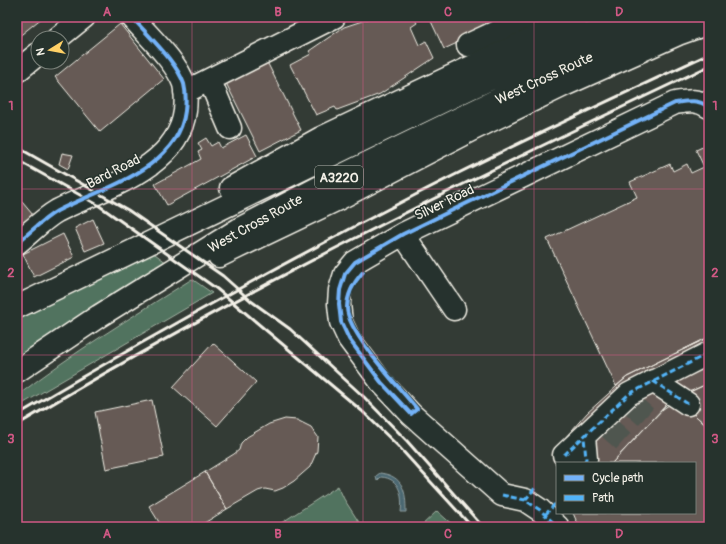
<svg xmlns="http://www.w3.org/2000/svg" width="726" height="544" font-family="Pangolin,sans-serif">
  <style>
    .green { fill: #51735e; stroke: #a2b2a3 }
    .water { fill: #4c6872; stroke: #8f9fa1 }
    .building { fill: #665a54; stroke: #f4f1e8 }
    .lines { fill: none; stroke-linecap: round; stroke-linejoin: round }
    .minor-tunnel { stroke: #505650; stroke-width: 22; stroke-dasharray: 22 11; stroke-linecap: butt }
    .minor-casing { stroke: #f4f1e8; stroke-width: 25 }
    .highway-casing { stroke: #f4f1e8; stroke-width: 25 }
    .minor { stroke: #26332d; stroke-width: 22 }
    .highway { stroke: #26332d; stroke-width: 22 }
    .rail { stroke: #f4f1e8; stroke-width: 3 }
    .quiet { stroke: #52b3f8; stroke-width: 3; stroke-dasharray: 6 3; stroke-linecap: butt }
    .cycleway-casing { stroke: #26332d; stroke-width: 6 }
    .cycleway { stroke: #73b2f8; stroke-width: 4 }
    .grid { fill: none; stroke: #d15985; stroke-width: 1; stroke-opacity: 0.55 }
    .labels { text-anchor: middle; stroke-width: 3; stroke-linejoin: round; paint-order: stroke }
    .shield { fill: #26332d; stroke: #b6b8b0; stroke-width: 1 }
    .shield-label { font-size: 13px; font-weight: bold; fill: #f4f1e8 }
    .street-label { font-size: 14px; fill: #f4f1e8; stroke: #26332d }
    .neatline { fill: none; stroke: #d15985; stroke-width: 1.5 }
    .grid-label { font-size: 13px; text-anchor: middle; font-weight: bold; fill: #d15985 }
  </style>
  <rect width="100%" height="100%" fill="#333b35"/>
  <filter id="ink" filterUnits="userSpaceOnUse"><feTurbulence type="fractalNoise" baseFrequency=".025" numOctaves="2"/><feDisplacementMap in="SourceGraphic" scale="8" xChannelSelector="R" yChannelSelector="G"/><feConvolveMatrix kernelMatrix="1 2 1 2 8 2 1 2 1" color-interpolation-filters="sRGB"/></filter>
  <g filter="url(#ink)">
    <path class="green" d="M 151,251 L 167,263 L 94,306 L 17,359 L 17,318 Z
      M 192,279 L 212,293 L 17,407 L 17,396 C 72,353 132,317 192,279 Z
      M 338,486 L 344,499 L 362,527 L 275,527 Z
      M 437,511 L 455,527 L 420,527 Z"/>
    <path class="water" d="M 380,473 C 404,476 406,492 406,512 L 401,512 C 403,496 400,478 381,477 L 377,481 L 376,476 Z"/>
    <path class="building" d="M 17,17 L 43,17 L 17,38 Z
      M 374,17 L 414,17 L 417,23 L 411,27 L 419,45 L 426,41 L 434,58 L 380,94 L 337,110 L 335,107 L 316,115 L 290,65 L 311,54 L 309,51 L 344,27 Z
      M 429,17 L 514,17 L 444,49 Z
      M 120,24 L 164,79 L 100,132 L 55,77 Z
      M 267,62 L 301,130 L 260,151 L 226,83 Z
      M 246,135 L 257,156 L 167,205 L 155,184 L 201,159 L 198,152 L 202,150 L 198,143 L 206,138 L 211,146 L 218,142 L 221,148 Z
      M 709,144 L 709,337 L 627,377 L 616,386 L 547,239 L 637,197 L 630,182 L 670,164 L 673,171 L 687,164 L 691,173 L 704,167 L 696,150 Z
      M 62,153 L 73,155 L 68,169 L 59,164 Z
      M 17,201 L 20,204 L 22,202 L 33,215 L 17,228 Z
      M 93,219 L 104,243 L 85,251 L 75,228 Z
      M 63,234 L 74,257 L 34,277 L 23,254 Z
      M 709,337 L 709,383 L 683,395 L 667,404 L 612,463 L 576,463 L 557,447 L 587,413 L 627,377 Z
      M 213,343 L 256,382 L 217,426 L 173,387 Z
      M 709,383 L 709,428 L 686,407 L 683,395 Z
      M 152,400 L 164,457 L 106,469 L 95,412 Z
      M 672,403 L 686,407 L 709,428 L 709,527 L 582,527 L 576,520 L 573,513 L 695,513 L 695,463 L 612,463 L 663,409 Z
      M 285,419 L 297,420 L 311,427 L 318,437 L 317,451 L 310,467 L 294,481 L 283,488 L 275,491 L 265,489 L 258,491 L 227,509 L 205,472 L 234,454 L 239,450 L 241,443 L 247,437 L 269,424 Z
      M 205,472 L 227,509 L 198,527 L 162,527 L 149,506 Z"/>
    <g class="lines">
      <path class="minor-tunnel" d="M 608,442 L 663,381 L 671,379"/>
      <g class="minor-casing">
        <path id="minor" d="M 58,38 L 84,17
          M 468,45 L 528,17
          M 17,71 L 38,54
          M 210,81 L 230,128
          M 185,92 L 334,17
          M 403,234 L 454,309
          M 17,243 C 30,233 43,219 57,211 C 102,188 178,169 185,111 C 186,102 186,92 184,84 C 176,61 148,36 132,17
          M 653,381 L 688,404
          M 564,455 L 629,394 L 709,353
          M 584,463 L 586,459 L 584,437
          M 558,527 L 540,510 L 525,500 L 502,495 L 411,414 L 381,382 L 349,339 L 341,322 L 339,304 L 340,290 L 345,274 L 355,262 L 403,234 L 675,103 C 688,101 697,99 709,107"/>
      </g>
      <g class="highway-casing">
        <path id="highway" d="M 231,188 L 321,138 L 577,17
          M 219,256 L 340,198 L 473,129 L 564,85 L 678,34 L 709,23
          M 17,307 L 470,88 L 557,48 L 631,17
          M 17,371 L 99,316 L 241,228 L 337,178 L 540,79 L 679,17"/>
      </g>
      <use href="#minor" class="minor"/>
      <use href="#highway" class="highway"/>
      <path class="rail" d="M 17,147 L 128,210 L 223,276 L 251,301 L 290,329 L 364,397 L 407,441 L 483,527
        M 17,160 L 98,205 L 217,289 L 362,411 L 398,446 L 472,527
        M 17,415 C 149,337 283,263 419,193 C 514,144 612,99 709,54
        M 17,425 C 240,290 474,177 709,66"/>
      <path class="quiet" d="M 653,381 L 688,404
        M 564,455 L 629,394 L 709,353
        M 584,463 L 586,459 L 584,437
        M 502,495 L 525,500 L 540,510 L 558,527
        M 525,500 L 536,487
        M 545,515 L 557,502"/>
      <g class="cycleway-casing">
        <path id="cycleway" d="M 17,243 C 30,233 43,219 57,211 C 102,188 178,169 185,111 C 186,102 186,92 184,84 C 176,61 148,36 132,17
          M 363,272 C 354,282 347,293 347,308 C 348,334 399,387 417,409 L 411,414 L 381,382 L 349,339 L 341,322 L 339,304 L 340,290 L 345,274 L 355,262 L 403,234 L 675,103 C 688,101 697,99 709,107"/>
      </g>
      <use href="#cycleway" class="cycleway"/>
    </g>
  </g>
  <path class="grid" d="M 192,17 L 192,527M 363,17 L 363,527M 534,17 L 534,527M 17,189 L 709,189M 17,355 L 709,355"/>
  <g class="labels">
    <rect class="shield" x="315" y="166" width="48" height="22" rx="3"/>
    <g class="shield-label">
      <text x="339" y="182">A3220</text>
    </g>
    <g class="street-label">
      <text transform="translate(544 78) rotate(-25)" y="5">West Cross Route</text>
      <text transform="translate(113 171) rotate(-27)" y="5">Bard Road</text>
      <text transform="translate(444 202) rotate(-26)" y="5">Silver Road</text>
      <text transform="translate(255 223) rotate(-29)" y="5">West Cross Route</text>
    </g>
  </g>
  <rect width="726" height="544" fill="none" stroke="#26332d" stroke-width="44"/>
  <rect x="556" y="462" width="140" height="52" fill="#26332d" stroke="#787f78"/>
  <rect x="564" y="475" width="20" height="6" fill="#73b2f8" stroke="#787f78"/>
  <text x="592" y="482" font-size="12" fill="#f4f1e8">Cycle path</text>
  <rect x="564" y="495" width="20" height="6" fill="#52b3f8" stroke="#787f78"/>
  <text x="592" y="502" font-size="12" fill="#f4f1e8">Path</text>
  <g transform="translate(50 50) rotate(259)"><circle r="19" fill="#26332d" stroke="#787f78"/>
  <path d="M0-3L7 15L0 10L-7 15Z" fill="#ffd166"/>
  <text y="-6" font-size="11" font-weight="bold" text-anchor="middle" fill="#f4f1e8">N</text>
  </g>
  <rect x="22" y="22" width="682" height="500" class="neatline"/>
  <g class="grid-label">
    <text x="107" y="16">A</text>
    <text x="278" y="16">B</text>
    <text x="448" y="16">C</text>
    <text x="619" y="16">D</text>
    <text x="11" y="110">1</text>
    <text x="715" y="110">1</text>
    <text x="11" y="277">2</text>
    <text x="715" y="277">2</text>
    <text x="11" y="443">3</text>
    <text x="715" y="443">3</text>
    <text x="107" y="538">A</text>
    <text x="278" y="538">B</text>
    <text x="448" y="538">C</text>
    <text x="619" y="538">D</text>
  </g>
</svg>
